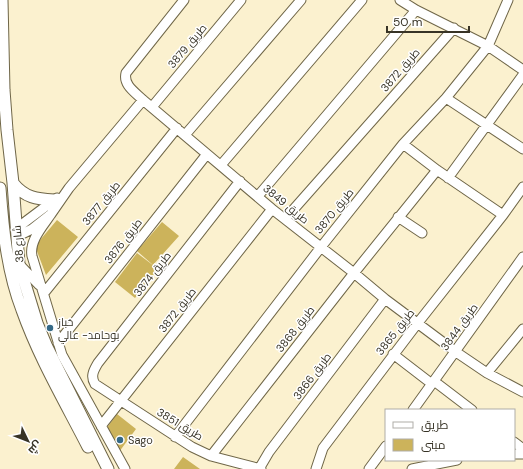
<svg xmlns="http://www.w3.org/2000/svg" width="523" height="469" font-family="'DM Sans',Cairo,sans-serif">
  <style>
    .building { fill: #ccb35b }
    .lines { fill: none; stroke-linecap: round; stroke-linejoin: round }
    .minor-casing { stroke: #6f6648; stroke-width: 11 }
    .tertiary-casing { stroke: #6f6648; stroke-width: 13 }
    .minor { stroke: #fff; stroke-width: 9 }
    .tertiary { stroke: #fff; stroke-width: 11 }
    .poi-dot { fill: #356986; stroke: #fff; stroke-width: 1.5 }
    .labels { text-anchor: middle; stroke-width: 3; stroke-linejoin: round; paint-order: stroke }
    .street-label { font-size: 11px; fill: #373326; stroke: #fff }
    .poi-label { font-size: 11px; fill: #373326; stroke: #fff; text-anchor: start }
  </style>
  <rect width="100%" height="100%" fill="#fbf1cf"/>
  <path class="building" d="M 57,220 L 78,237 L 46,275 L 35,246 Z
    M 162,222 L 179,236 L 153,265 L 137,251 Z
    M 137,253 L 158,269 L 135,298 L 115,282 Z
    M 117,414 L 136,429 L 119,452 L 106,429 Z
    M 183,457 L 200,469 L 174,469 Z"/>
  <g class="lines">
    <g class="minor-casing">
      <path id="minor" d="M 184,0 L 126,73 C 123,85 135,92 143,100 L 272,209 L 354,273 L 385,299 L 456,352 L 487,373 L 523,392
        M 400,0 L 416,10 L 488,46 L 523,70
        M 446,98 L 523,149
        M 152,107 L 241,0
        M 185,135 L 301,0
        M 403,144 L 437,170 L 503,215
        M 221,165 L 362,0
        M 448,178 L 523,75
        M 240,181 L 98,363 C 94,370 90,376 95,384 L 192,447 L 211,456 L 261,469
        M 258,196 L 416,10
        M 51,214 C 43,226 29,241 32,256 L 62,355 L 125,469
        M 398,217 L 422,233
        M 285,219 L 454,28
        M 17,228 L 57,198
        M 18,236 L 32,229 L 51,214 L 69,188 L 143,100
        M 19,264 L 39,285
        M 44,293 L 177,128
        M 58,343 L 207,154
        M 393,354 L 432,384
        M 487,373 L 523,329
        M 434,381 L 472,410
        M 413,410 L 523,257
        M 101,426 L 272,209
        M 175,437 L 321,247 L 403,144 L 446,98 L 488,46 L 508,0
        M 514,442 L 523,449
        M 514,454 L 523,454
        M 211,456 L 354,273 L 437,170
        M 259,469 L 269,452 L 385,299
        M 316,469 L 323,448 L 417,324 L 503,215 L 523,187
        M 369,469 L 386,446
        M 412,469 L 457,460"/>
    </g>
    <g class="tertiary-casing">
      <path id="tertiary" d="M 2,0 L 4,90 L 7,130 L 13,183 L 19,264 L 37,323 L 47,347 L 108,469
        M 13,183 C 25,198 37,199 54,200
        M 0,188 C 3,229 7,271 22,310 C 39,358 65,402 88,447"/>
    </g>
    <use href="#minor" class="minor"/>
    <use href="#tertiary" class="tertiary"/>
  </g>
  <g class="poi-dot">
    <circle cx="50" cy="328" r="4"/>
    <circle cx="120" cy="440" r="4"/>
  </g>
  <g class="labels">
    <g class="street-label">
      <text transform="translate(187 46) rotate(-50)" y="4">طريق 3879</text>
      <text transform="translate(400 70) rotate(-49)" y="4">طريق 3872</text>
      <text transform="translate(101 203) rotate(-51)" y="4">طريق 3877</text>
      <text transform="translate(286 204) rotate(39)" y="4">طريق 3849</text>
      <text transform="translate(334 211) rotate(-51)" y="4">طريق 3870</text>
      <text transform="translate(123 241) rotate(-52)" y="4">طريق 3876</text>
      <text transform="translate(18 244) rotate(-95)" y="4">شارع 38</text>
      <text transform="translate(152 274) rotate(-52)" y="4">طريق 3874</text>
      <text transform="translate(177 310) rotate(-52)" y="4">طريق 3872</text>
      <text transform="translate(459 327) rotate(-54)" y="4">طريق 3844</text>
      <text transform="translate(295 329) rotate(-52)" y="4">طريق 3868</text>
      <text transform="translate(395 332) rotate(-52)" y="4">طريق 3865</text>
      <text transform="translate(312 376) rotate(-53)" y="4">طريق 3866</text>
      <text transform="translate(180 424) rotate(31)" y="4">طريق 3851</text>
    </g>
    <g class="poi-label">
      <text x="58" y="326">خباز<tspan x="58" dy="13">بوحامد- عالي</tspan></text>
      <text x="128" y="444">Sago</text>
    </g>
  </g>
  <rect x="385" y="409" width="130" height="52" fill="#ffffff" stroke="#afada8"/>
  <rect x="393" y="422" width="20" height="6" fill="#ffffff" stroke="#afada8"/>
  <text x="421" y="429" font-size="12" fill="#373326">طريق</text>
  <rect x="393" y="439" width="20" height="12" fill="#ccb35b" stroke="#afada8"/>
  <text x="421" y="449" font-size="12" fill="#373326">مبنى</text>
  <g transform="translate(28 441) rotate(133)" stroke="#ffffff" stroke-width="3" paint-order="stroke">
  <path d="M0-3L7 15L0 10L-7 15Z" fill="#373326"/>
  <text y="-6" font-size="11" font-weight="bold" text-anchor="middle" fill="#373326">ش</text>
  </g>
  <path d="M387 26v6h82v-6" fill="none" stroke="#373326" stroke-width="2"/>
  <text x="393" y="26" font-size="12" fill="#373326" stroke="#ffffff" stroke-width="3" paint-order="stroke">50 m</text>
</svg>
